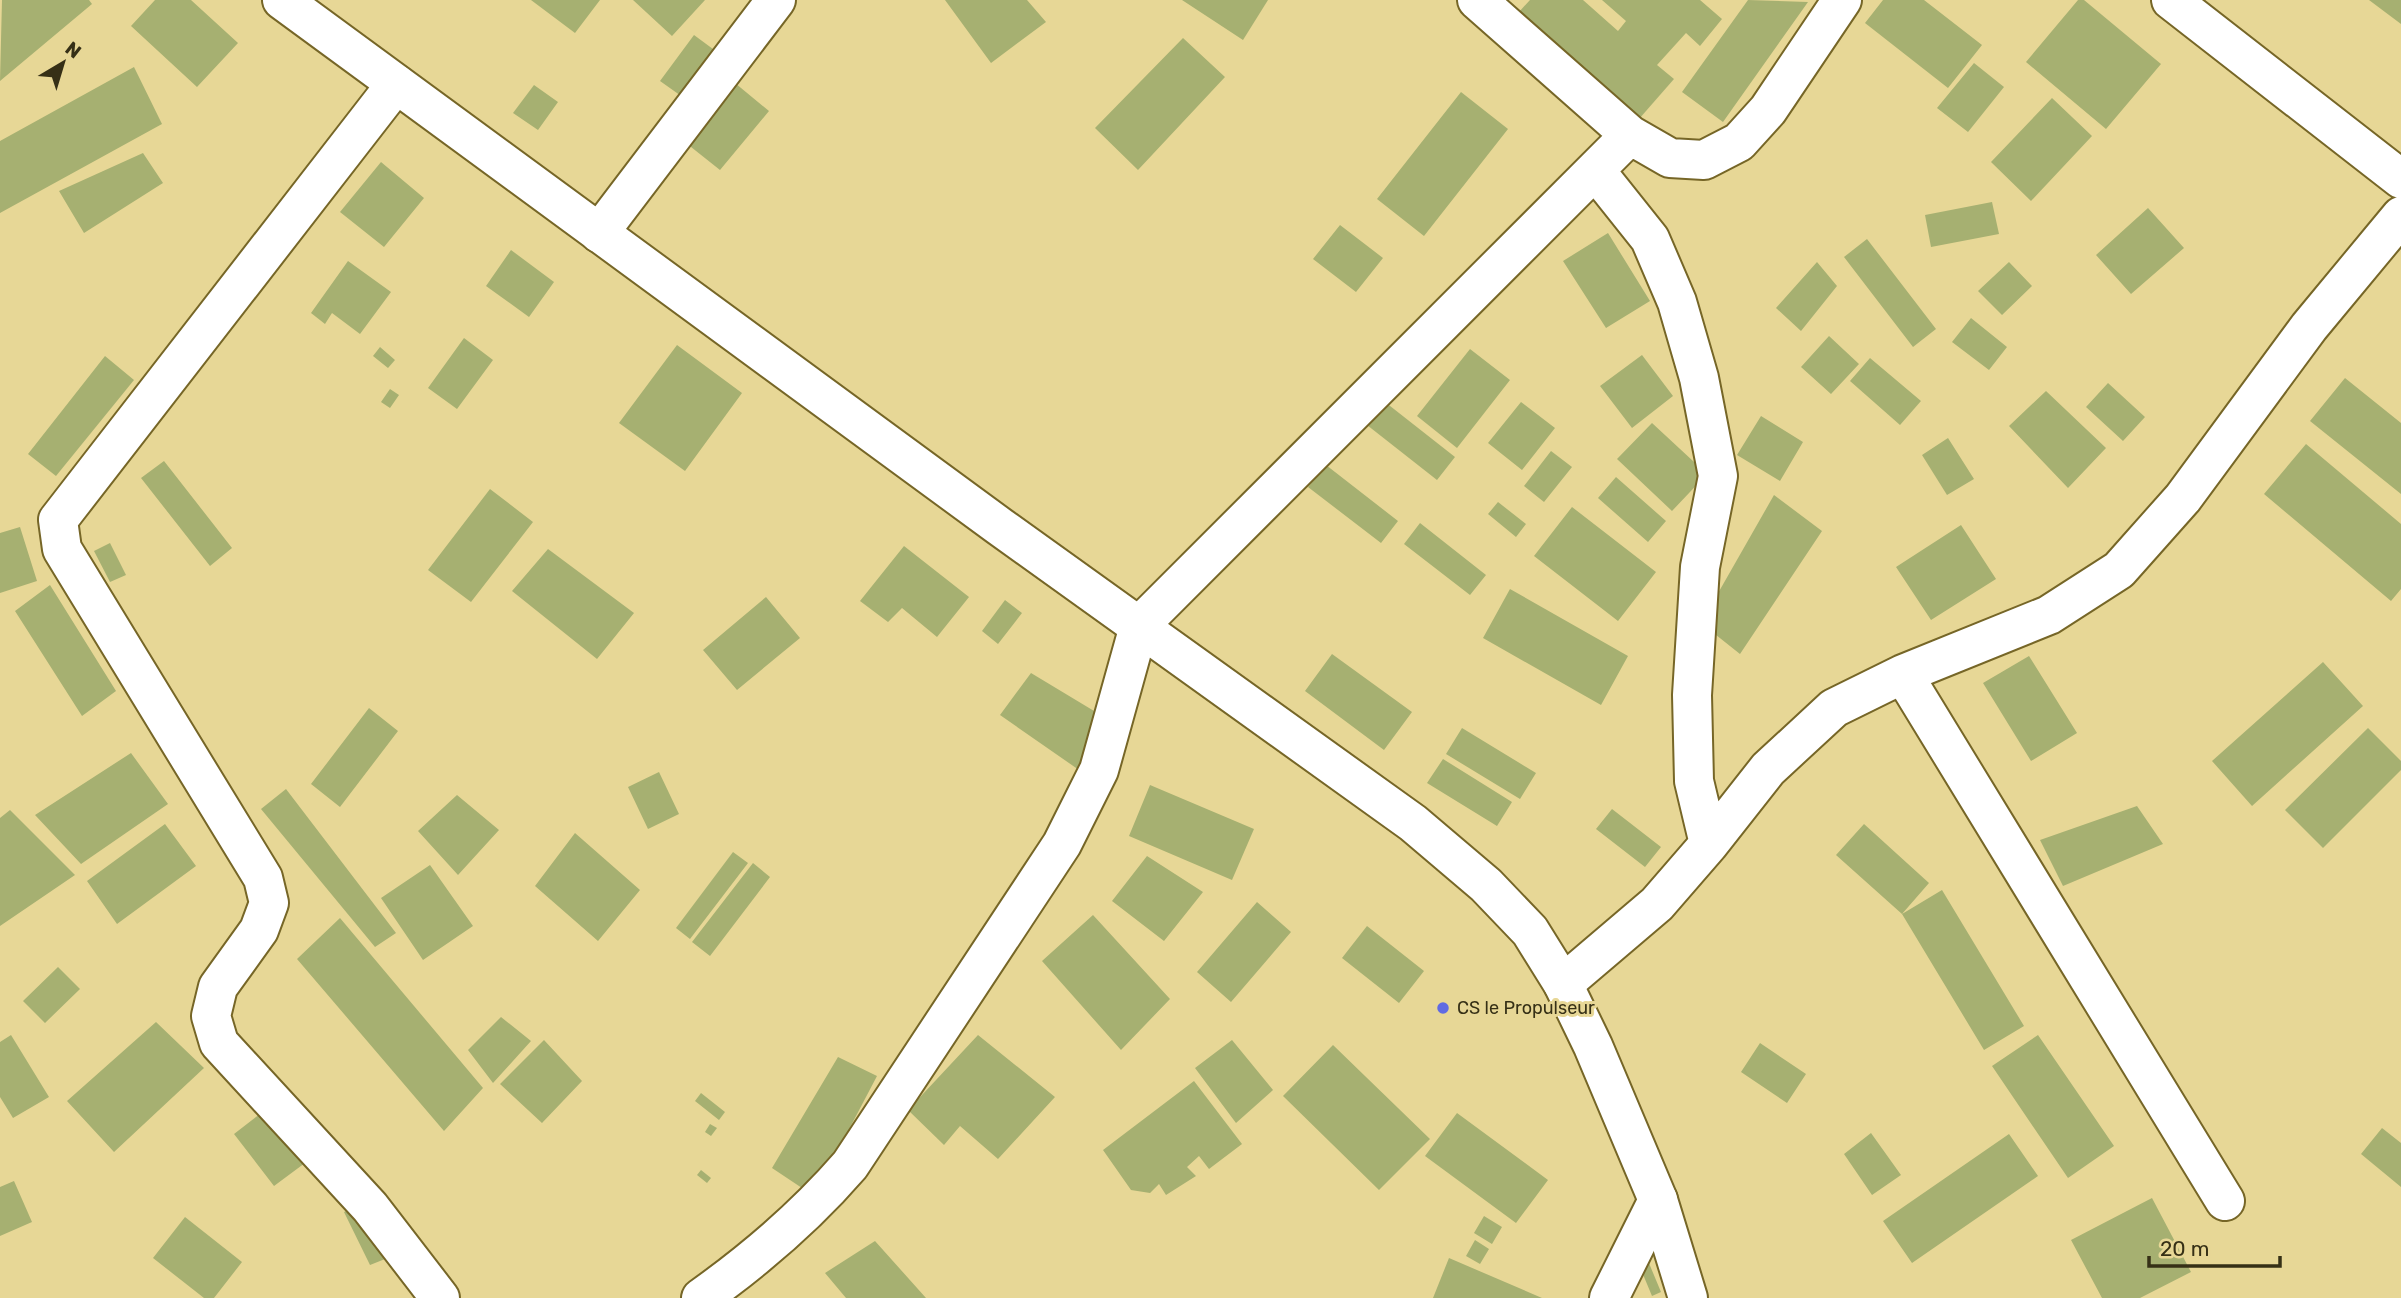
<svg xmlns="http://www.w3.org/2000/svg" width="2401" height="1298" font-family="Rubik,sans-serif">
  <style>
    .building { fill: #a6b071 }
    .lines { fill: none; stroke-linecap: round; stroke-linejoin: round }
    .minor-casing { stroke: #766627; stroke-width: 42 }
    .major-casing { stroke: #766627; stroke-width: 42 }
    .minor { stroke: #fff; stroke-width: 38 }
    .major { stroke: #fff; stroke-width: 38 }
    .poi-dot { fill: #606be3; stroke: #e7d796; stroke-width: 2.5 }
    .labels { text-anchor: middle; stroke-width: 6; stroke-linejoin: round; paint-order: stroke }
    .poi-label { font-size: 18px; fill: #363016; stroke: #e7d796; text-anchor: start }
  </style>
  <rect width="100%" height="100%" fill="#e7d796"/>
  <path class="building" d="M 2,0 L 89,0 L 92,4 L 0,81 Z
    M 155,0 L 191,0 L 238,43 L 197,87 L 131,26 Z
    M 531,0 L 600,0 L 575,33 Z
    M 633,0 L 705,0 L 672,36 Z
    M 945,0 L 1027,0 L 1046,22 L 991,63 Z
    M 1182,0 L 1268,0 L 1243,40 Z
    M 1530,0 L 1583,0 L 1618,31 L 1626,21 L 1602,0 L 1700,0 L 1722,19 L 1700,46 L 1686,33 L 1657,65 L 1674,79 L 1639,119 L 1518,13 Z
    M 1748,0 L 1808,2 L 1723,122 L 1682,92 Z
    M 1883,0 L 1924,0 L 1982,45 L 1948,88 L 1865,23 Z
    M 2078,0 L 2084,0 L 2161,64 L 2106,129 L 2026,62 Z
    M 2369,0 L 2401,0 L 2401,24 Z
    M 694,35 L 717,52 L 684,98 L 660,81 Z
    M 1183,38 L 1225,77 L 1138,170 L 1095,128 Z
    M 1974,63 L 2004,87 L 1968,132 L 1937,108 Z
    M 134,67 L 162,124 L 0,213 L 0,141 Z
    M 735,83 L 769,111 L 720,170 L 686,143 Z
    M 534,85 L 558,102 L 538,130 L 513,113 Z
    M 1461,92 L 1508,129 L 1424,236 L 1377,199 Z
    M 2052,98 L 2092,136 L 2031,201 L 1991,162 Z
    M 143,153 L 163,183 L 84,233 L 59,191 Z
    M 381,162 L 424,198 L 384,247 L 340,212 Z
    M 1992,202 L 1999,234 L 1931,247 L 1925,215 Z
    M 2148,208 L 2184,248 L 2131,294 L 2096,255 Z
    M 1340,225 L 1383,258 L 1356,292 L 1313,259 Z
    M 1608,233 L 1650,301 L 1606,328 L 1563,261 Z
    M 1867,239 L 1936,329 L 1913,347 L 1844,257 Z
    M 511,250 L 554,282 L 529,317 L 486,286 Z
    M 348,261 L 391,292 L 360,334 L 332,313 L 325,324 L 311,313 Z
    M 1817,262 L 1837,286 L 1801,331 L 1776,308 Z
    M 2009,262 L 2032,286 L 2002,315 L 1978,291 Z
    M 1971,318 L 2007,347 L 1989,370 L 1952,342 Z
    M 1829,336 L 1859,364 L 1831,394 L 1801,367 Z
    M 464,338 L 493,360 L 457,409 L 428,388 Z
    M 677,345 L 742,393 L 685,471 L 619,423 Z
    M 380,347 L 395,360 L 388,368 L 373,356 Z
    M 1470,349 L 1510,380 L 1457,448 L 1417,416 Z
    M 1642,355 L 1673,396 L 1632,428 L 1600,386 Z
    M 105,356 L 134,380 L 56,476 L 28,454 Z
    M 1870,358 L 1921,401 L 1900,425 L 1850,381 Z
    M 2345,378 L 2401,423 L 2401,494 L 2310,421 Z
    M 2108,383 L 2145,417 L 2123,441 L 2086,407 Z
    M 390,389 L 399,395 L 390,408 L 381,402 Z
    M 2046,391 L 2106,448 L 2068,488 L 2009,426 Z
    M 1385,402 L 1455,457 L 1437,480 L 1367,425 Z
    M 1521,402 L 1555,428 L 1522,470 L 1488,443 Z
    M 1761,416 L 1803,442 L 1780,481 L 1737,455 Z
    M 1652,423 L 1707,474 L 1672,511 L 1617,459 Z
    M 1948,438 L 1974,479 L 1947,495 L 1922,455 Z
    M 2306,444 L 2401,524 L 2401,589 L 2391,601 L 2264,494 Z
    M 1551,451 L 1572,467 L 1544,502 L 1524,486 Z
    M 164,461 L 232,548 L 210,566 L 141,478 Z
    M 1326,465 L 1398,521 L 1381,543 L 1308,487 Z
    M 1616,477 L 1666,521 L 1648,542 L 1598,498 Z
    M 490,489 L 533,522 L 471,602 L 428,570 Z
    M 1774,495 L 1822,531 L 1740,654 L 1701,623 Z
    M 1498,502 L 1526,524 L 1516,537 L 1488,514 Z
    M 1572,507 L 1656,572 L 1618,621 L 1534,556 Z
    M 1420,523 L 1486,575 L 1470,595 L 1404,544 Z
    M 1961,525 L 1996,579 L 1931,620 L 1896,567 Z
    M 20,527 L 37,581 L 0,593 L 0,533 Z
    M 110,543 L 126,575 L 110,582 L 94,551 Z
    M 904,546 L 969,597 L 937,637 L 902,608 L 888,622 L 860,601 Z
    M 548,549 L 634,613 L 597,659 L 512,591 Z
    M 50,585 L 116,691 L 82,716 L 15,611 Z
    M 1510,589 L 1628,656 L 1601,705 L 1483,638 Z
    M 766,597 L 800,638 L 737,690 L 703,650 Z
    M 1005,600 L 1022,613 L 998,644 L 982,631 Z
    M 1332,654 L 1412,712 L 1384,750 L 1305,691 Z
    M 2029,656 L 2077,733 L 2031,761 L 1983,683 Z
    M 2323,662 L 2363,706 L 2252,806 L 2212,761 Z
    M 1031,673 L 1109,720 L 1079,770 L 1000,715 Z
    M 369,708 L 398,731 L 340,807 L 311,784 Z
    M 1462,728 L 1536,773 L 1520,799 L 1446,754 Z
    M 2368,728 L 2401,761 L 2401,770 L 2323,848 L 2285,810 Z
    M 131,753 L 168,804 L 81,864 L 35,815 Z
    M 1443,759 L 1512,802 L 1497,826 L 1427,783 Z
    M 659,772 L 679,814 L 648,829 L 628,787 Z
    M 1150,785 L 1254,829 L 1232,880 L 1129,836 Z
    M 286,789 L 396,933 L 375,947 L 261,809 Z
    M 457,795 L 499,830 L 458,875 L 418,831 Z
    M 2137,806 L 2163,844 L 2063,886 L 2040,840 Z
    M 1612,809 L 1661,847 L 1645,867 L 1596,829 Z
    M 10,810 L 75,875 L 0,926 L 0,818 Z
    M 165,824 L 196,866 L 117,924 L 87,881 Z
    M 1864,824 L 1929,883 L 1902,914 L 1942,890 L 2024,1026 L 1984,1050 L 1902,914 L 1836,855 Z
    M 575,833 L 640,890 L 598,941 L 535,886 Z
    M 733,852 L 748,863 L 690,939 L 676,928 Z
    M 1147,856 L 1203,892 L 1164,941 L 1112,901 Z
    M 753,863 L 770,877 L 710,956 L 692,942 Z
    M 430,865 L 473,926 L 423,960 L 381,898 Z
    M 1257,902 L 1291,932 L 1231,1002 L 1197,972 Z
    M 1093,915 L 1170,999 L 1121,1050 L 1042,961 Z
    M 340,918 L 483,1088 L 444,1131 L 297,959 Z
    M 1367,926 L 1424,971 L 1399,1003 L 1342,958 Z
    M 58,967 L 80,989 L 45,1023 L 23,1001 Z
    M 501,1017 L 531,1041 L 493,1083 L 468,1050 Z
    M 156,1022 L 204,1068 L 114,1152 L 67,1101 Z
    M 11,1035 L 49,1097 L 13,1118 L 0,1097 L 0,1042 Z
    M 978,1035 L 1055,1097 L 998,1159 L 960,1126 L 944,1145 L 908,1110 Z
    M 2038,1035 L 2114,1146 L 2068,1178 L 1992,1066 Z
    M 544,1040 L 582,1081 L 542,1123 L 500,1084 Z
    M 1232,1040 L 1273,1090 L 1236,1123 L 1195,1068 Z
    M 1760,1043 L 1806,1074 L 1787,1103 L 1741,1072 Z
    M 1333,1045 L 1430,1139 L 1379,1190 L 1283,1096 Z
    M 838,1057 L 877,1076 L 814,1196 L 772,1168 Z
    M 1194,1081 L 1242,1144 L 1209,1169 L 1199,1156 L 1187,1167 L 1196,1176 L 1166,1195 L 1159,1184 L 1150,1193 L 1131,1190 L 1103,1150 Z
    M 701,1093 L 725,1112 L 719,1120 L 695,1101 Z
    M 269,1107 L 309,1160 L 274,1186 L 234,1134 Z
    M 1457,1113 L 1548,1180 L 1516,1223 L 1425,1156 Z
    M 710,1124 L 717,1128 L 711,1136 L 705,1132 Z
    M 2382,1128 L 2401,1143 L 2401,1187 L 2361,1154 Z
    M 1871,1133 L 1901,1175 L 1872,1195 L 1844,1154 Z
    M 2009,1134 L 2038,1176 L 1912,1263 L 1883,1221 Z
    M 701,1170 L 711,1178 L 707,1183 L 697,1175 Z
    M 14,1181 L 32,1222 L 0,1236 L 0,1187 Z
    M 2152,1198 L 2191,1272 L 2140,1298 L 2102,1298 L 2071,1240 Z
    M 359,1205 L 385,1259 L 370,1265 L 344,1212 Z
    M 1484,1216 L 1502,1227 L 1492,1244 L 1474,1233 Z
    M 185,1217 L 242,1262 L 214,1298 L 204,1298 L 153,1258 Z
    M 1475,1240 L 1489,1249 L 1480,1264 L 1466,1256 Z
    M 875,1241 L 926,1298 L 846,1298 L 825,1273 Z
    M 1646,1256 L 1661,1292 L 1652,1296 L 1637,1260 Z
    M 1449,1258 L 1542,1298 L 1433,1298 Z"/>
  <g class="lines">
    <g class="minor-casing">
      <path id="minor" d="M 1477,0 L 1630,135
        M 2171,0 L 2401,179
        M 396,84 L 58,520 L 62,549 L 263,878 L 269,903 L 259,930 L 218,987 L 211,1016 L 219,1043 L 370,1207 L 440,1298
        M 1595,170 L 1650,239 L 1677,302 L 1699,378 L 1718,476 L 1700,567 L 1692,695 L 1694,781 L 1709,844
        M 599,233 L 776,0
        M 1903,674 L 2225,1201
        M 1563,984 L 1657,904 L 1709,844 L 1768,769 L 1834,708 L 1903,674 L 2049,615 L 2119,570 L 2183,498 L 2309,327 L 2401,216
        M 701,1298 C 757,1258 805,1217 850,1165 L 1062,844 L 1099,770 L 1139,626 L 1630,135 L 1670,158 L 1704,160 L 1739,142 L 1768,110 L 1842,0
        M 1609,1298 L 1658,1200"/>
    </g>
    <g class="major-casing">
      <path id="major" d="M 282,0 L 999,526 L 1413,823 L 1486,885 L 1530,931 L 1563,984 L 1593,1046 L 1658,1200 L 1688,1298"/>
    </g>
    <use href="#minor" class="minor"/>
    <use href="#major" class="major"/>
  </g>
  <circle class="poi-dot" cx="1443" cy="1008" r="7"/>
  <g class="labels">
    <g class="poi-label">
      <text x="1457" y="1014">CS le Propulseur</text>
    </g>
  </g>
  <g transform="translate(63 63) rotate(38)" stroke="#e7d796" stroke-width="5" paint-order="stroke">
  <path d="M0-5L12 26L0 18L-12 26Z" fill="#363016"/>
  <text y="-10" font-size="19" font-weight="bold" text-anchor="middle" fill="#363016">N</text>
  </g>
  <path d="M2149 1256v10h131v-10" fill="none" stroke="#363016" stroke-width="3.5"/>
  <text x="2160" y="1256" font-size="21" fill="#363016" stroke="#e7d796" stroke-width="5" paint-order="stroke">20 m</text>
</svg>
